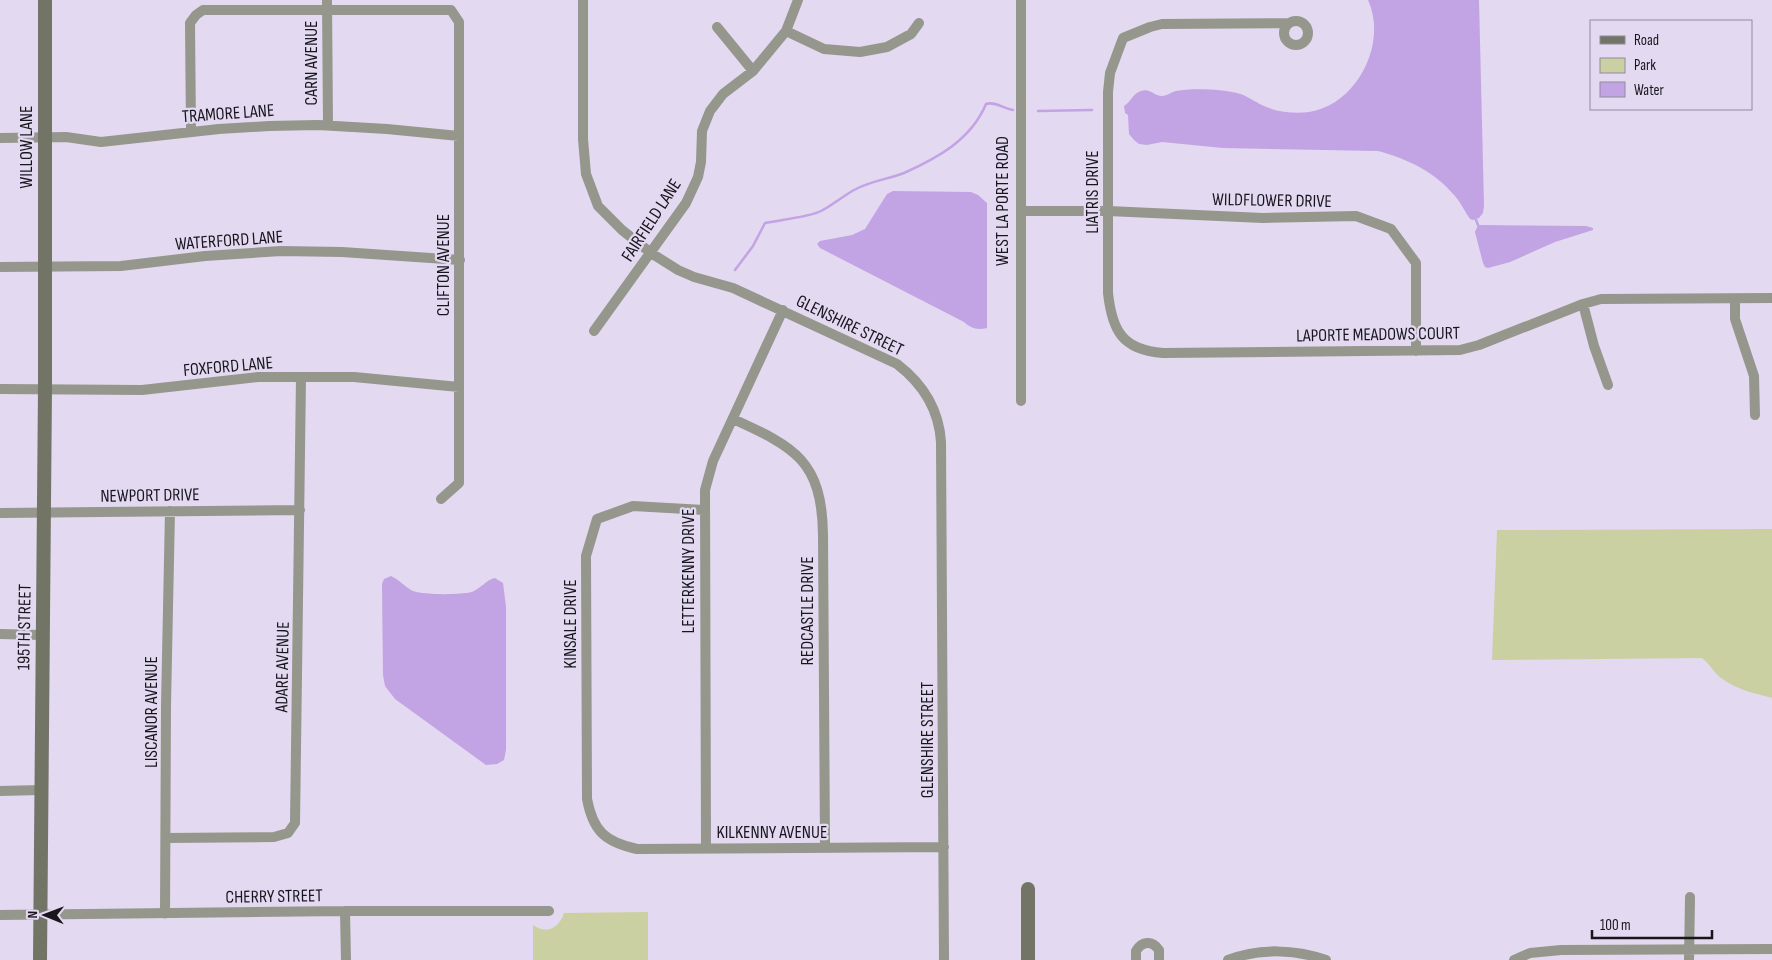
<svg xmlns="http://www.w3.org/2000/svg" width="1772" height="960" font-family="'Sofia Sans Condensed',sans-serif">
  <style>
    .green { fill: #cbd0a2 }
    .water { fill: #c2a3e4 }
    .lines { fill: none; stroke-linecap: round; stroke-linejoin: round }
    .stream { stroke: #c2a3e4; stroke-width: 2.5 }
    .street { stroke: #95968c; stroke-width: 10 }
    .secondary { stroke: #727465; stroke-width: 14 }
    .labels { text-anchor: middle; stroke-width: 4.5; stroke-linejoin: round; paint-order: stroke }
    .street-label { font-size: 18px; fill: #19151d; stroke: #e3d9f0 }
  </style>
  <rect width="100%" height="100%" fill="#e3d9f0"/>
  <path class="green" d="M 1772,529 L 1772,698 C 1754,693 1737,690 1721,678 C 1714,673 1710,664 1702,658 L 1492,660 L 1497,530 Z
    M 648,912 L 648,960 L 533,960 L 533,925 C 547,935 559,928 564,913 Z"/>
  <path class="water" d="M 1368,0 L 1479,0 L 1484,206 L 1483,213 L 1479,218 L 1473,220 L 1470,219 C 1465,212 1461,203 1455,196 C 1435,172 1408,159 1378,151 L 1223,148 L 1162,142 L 1147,145 L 1139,144 L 1134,140 L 1129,134 L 1128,115 L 1125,113 L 1124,106 C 1131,102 1132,94 1141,91 C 1151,88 1153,96 1162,96 C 1167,96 1171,92 1176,91 C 1192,88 1221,89 1237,93 C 1246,95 1255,102 1264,106 C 1277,112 1295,114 1309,112 C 1357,105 1388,43 1368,0 Z
    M 893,191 L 971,192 L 978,195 L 987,203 L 987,328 C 977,330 972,329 964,322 L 820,248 L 817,244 L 820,241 L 852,235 L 865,229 L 887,194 Z
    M 1478,225 L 1586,226 L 1593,228 L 1593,230 L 1555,242 L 1510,262 L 1488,268 L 1485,267 L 1483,263 L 1475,232 Z
    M 391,576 C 398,579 408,589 413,591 C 425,595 459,595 472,592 C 480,589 486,580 495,578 L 503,583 L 506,607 L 506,750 L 504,760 L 497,764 L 486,765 L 395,699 L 385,686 L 383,675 L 382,584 L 384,579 Z"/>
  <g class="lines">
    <path class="stream" d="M 1038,111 L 1092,110
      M 1476,220 L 1478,225
      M 735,270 L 753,246 L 765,223 C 779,220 810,217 821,211 C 833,205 844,195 856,189 C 871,181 888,179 904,173 C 937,158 971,140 986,104 C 995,101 1004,109 1013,110"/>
    <path class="street" d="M 327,0 L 328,125
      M 583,0 L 583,139 L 586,174 L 598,206 L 622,230 L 651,253 L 678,270 L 694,277 L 733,288 L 897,364 C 923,384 939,409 941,442 L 944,960
      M1284 33a12 12 0 1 1 24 0a12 12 0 1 1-24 0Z
      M 1289,23 L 1162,24 L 1150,27 L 1123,38 L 1110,73 L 1108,92 L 1108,293 C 1112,330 1122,350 1163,353 L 1460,350 L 1479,345 L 1583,304 L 1601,299 L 1772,298
      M 717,27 L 753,71
      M 786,31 L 824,49 L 860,52 L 887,47 L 911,34 L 919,23
      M 191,131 L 190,23 L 196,15 L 203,10 L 451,10 L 459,22 L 459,483 L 441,499
      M 0,138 L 66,137 L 101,142 L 219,129 L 269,126 L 318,125 L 387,129 L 459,136
      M 1021,211 L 1108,211 L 1263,218 L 1356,216 L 1391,229 L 1416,263 L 1416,351
      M 0,267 L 121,266 L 205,256 L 281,251 L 342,252 L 460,260
      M 1735,299 L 1735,319 L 1754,376 L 1755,415
      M 1583,304 L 1594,346 L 1608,385
      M 594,331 L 686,203 L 698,177 L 701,162 L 702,131 L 710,111 L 723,94 L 753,71 L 786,31 L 798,0
      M 0,389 L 142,390 L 258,377 L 354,377 L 459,387
      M 1021,401 L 1021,0
      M 733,419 C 795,447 822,461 823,535 L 825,848
      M 704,510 L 633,506 L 597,519 L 586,556 L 587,799 C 593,831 605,842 637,849 L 944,847
      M 0,513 L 300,510
      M 0,634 L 42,635
      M 0,791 L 41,790
      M 166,838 L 274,837 L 288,833 L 295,823 L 301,377
      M 706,849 L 705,490 L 713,461 L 783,310
      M 345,911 L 346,960
      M 165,914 L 166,705 L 170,511
      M 0,915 L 345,911 L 549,911
      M 1136,960 L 1136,951 C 1142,941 1152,940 1159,950 L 1159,960
      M 1228,960 C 1259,948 1295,949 1326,960
      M 1514,960 L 1530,953 L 1561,950 L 1772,949
      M 1689,960 L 1690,897"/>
    <path class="secondary" d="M 40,960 L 45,388 L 45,0
      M 1028,960 L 1028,889"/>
  </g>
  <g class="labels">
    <g class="street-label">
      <text transform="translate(311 63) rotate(-90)" y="6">CARN AVENUE</text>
      <text transform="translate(228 113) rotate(-4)" y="6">TRAMORE LANE</text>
      <text transform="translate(26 147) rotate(-90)" y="6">WILLOW LANE</text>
      <text transform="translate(1092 192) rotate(-90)" y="6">LIATRIS DRIVE</text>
      <text transform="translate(1272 200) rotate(1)" y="6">WILDFLOWER DRIVE</text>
      <text transform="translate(1002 201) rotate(-90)" y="6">WEST LA PORTE ROAD</text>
      <text transform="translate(651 220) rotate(-57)" y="6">FAIRFIELD LANE</text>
      <text transform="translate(229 240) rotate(-4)" y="6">WATERFORD LANE</text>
      <text transform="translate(443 265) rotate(-90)" y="6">CLIFTON AVENUE</text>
      <text transform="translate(850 325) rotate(26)" y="6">GLENSHIRE STREET</text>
      <text transform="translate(1378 334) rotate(-1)" y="6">LAPORTE MEADOWS COURT</text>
      <text transform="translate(228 366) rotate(-5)" y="6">FOXFORD LANE</text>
      <text transform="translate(150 495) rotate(-1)" y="6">NEWPORT DRIVE</text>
      <text transform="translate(688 571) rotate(-90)" y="6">LETTERKENNY DRIVE</text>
      <text transform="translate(807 611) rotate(-90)" y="6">REDCASTLE DRIVE</text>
      <text transform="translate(570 624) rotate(-90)" y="6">KINSALE DRIVE</text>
      <text transform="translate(24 627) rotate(-89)" y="6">195TH STREET</text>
      <text transform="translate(282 667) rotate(-89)" y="6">ADARE AVENUE</text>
      <text transform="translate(151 712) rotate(-90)" y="6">LISCANOR AVENUE</text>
      <text transform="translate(927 740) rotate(-90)" y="6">GLENSHIRE STREET</text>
      <text x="772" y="838">KILKENNY AVENUE</text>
      <text transform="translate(274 896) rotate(-1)" y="6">CHERRY STREET</text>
    </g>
  </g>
  <rect x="1590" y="20" width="162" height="90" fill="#e3d9f0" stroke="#928b9c"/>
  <rect x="1600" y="36" width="25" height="8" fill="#727465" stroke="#928b9c"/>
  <text x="1634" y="45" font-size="15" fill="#19151d">Road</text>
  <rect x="1600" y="58" width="25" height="15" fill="#cbd0a2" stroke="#928b9c"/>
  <text x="1634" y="70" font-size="15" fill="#19151d">Park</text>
  <rect x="1600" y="82" width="25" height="15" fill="#c2a3e4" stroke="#928b9c"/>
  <text x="1634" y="95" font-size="15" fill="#19151d">Water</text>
  <g transform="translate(45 915) rotate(271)" stroke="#e3d9f0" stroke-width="4" paint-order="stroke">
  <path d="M0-4L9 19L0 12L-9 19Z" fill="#19151d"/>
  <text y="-8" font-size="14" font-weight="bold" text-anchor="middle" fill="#19151d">N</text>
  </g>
  <path d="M1592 930v8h120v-8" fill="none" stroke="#19151d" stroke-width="2.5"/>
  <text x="1600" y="930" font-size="15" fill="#19151d" stroke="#e3d9f0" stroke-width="4" paint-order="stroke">100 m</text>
</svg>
